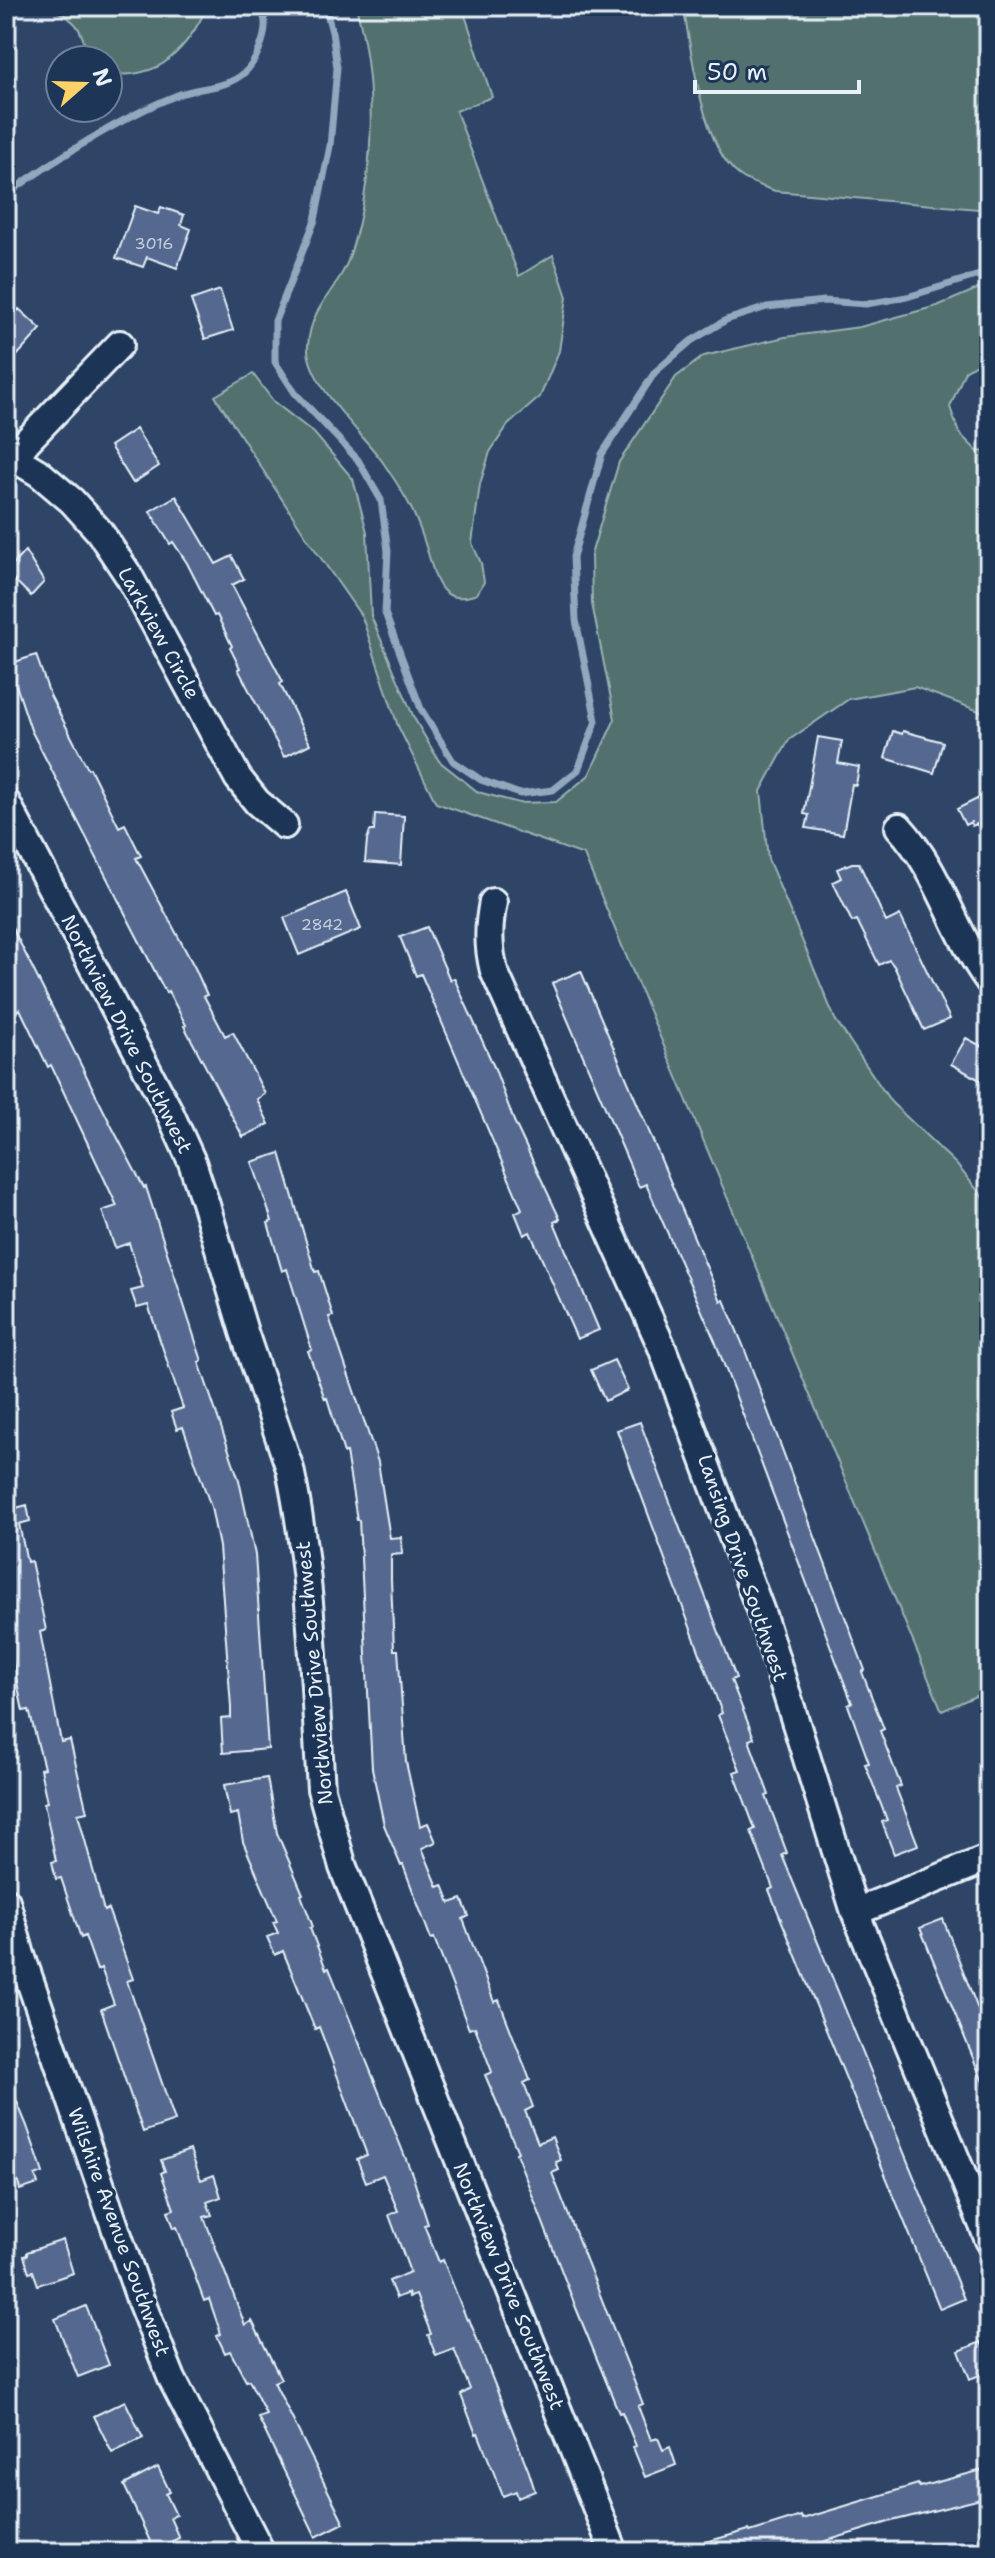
<svg xmlns="http://www.w3.org/2000/svg" width="995" height="2558" font-family="'Shantell Sans',sans-serif">
  <style>
    .green { fill: #51706e; stroke: #9cb0b3; stroke-width: 2 }
    .lines { fill: none; stroke-linecap: round; stroke-linejoin: round }
    .stream { stroke: #92a8be; stroke-width: 7 }
    .building { fill: #556990; stroke: #e8f1f8; stroke-width: 2 }
    .minor-casing { stroke: #e8f1f8; stroke-width: 32 }
    .minor { stroke: #1d3557; stroke-width: 26 }
    .labels { text-anchor: middle; stroke-width: 7; stroke-linejoin: round; paint-order: stroke }
    .number-label { font-size: 16px; fill: #c3cfde }
    .street-label { font-size: 20px; fill: #e8f1f8; stroke: #1d3557 }
  </style>
  <rect width="100%" height="100%" fill="#2e4568"/>
  <filter id="ink" filterUnits="userSpaceOnUse"><feTurbulence type="fractalNoise" baseFrequency=".0125" numOctaves="2"/><feDisplacementMap in="SourceGraphic" scale="16" xChannelSelector="R" yChannelSelector="G"/><feConvolveMatrix kernelMatrix="1 2 1 2 8 2 1 2 1" color-interpolation-filters="sRGB"/></filter>
  <g filter="url(#ink)">
    <path class="green" d="M 48,6 L 207,6 C 199,25 186,45 169,59 C 156,71 124,80 108,70 L 108,60 C 78,60 90,42 76,25 C 70,17 56,11 48,6 Z
      M 356,6 L 462,6 L 492,97 L 456,111 L 519,276 L 553,255 L 567,297 L 559,351 L 540,397 L 508,425 L 490,452 L 480,484 L 472,543 L 481,563 L 484,582 L 477,594 C 441,607 436,581 428,553 C 423,536 416,517 408,502 C 400,488 391,474 382,461 C 362,433 305,381 308,345 C 311,304 339,289 349,258 C 375,179 378,86 356,6 Z
      M 683,6 L 989,6 L 989,210 L 775,191 C 765,187 754,184 745,179 C 702,156 692,51 683,6 Z
      M 989,284 L 989,356 L 965,371 L 950,407 L 959,433 L 977,451 L 989,452 L 989,720 L 982,712 L 915,687 L 849,699 L 789,740 L 761,791 L 768,859 L 835,1019 L 891,1102 L 956,1164 L 989,1204 L 989,1690 L 942,1711 L 584,855 L 436,803 L 398,726 L 362,617 L 309,541 L 215,396 L 253,374 L 274,402 L 314,433 L 353,479 L 367,532 L 371,616 L 414,718 L 439,761 L 478,792 L 519,803 L 556,802 L 589,775 L 615,719 L 592,604 L 591,555 L 619,462 L 676,377 L 704,356 L 785,337 L 860,327 L 937,306 Z"/>
    <g class="lines">
      <path class="stream" d="M 325,6 L 332,32 L 337,68 L 330,146 L 315,220 L 275,321 L 275,362 L 295,393 L 358,460 L 381,500 L 388,551 L 385,613 L 421,709 L 453,761 L 481,780 L 520,794 L 553,790 L 578,770 L 596,721 L 576,620 L 573,557 L 602,454 L 655,372 L 691,341 L 726,320 L 767,307 L 824,301 L 866,304 L 907,297 L 989,272
        M 6,195 C 54,160 120,118 175,96 C 198,86 225,90 244,73 C 255,64 266,38 265,23 C 265,17 262,12 260,6"/>
    </g>
    <path class="building" d="M 135,206 L 158,214 L 161,207 L 184,215 L 181,225 L 191,229 L 177,268 L 147,257 L 143,267 L 116,258 Z
      M 220,290 L 233,330 L 205,339 L 191,300 Z
      M 19,309 L 41,329 L 6,368 L 6,324 Z
      M 136,429 L 159,466 L 133,483 L 110,446 Z
      M 176,496 L 216,564 L 232,556 L 244,579 L 232,585 L 283,682 L 280,684 L 310,744 L 284,757 L 238,669 L 240,668 L 230,648 L 232,646 L 217,615 L 214,616 L 187,563 L 173,542 L 170,544 L 150,511 Z
      M 25,551 L 44,582 L 31,596 L 6,572 Z
      M 36,655 L 50,695 L 88,769 L 90,768 L 119,827 L 125,824 L 141,856 L 136,858 L 195,968 L 207,995 L 204,996 L 225,1036 L 233,1032 L 265,1094 L 257,1099 L 269,1124 L 243,1137 L 184,1026 L 186,1025 L 168,991 L 166,993 L 31,730 L 9,664 Z
      M 893,731 L 902,734 L 903,731 L 943,742 L 934,773 L 885,758 Z
      M 818,737 L 842,741 L 838,763 L 859,767 L 856,785 L 852,784 L 843,834 L 806,828 L 809,815 L 804,814 Z
      M 989,793 L 989,847 L 977,824 L 972,826 L 971,822 L 965,825 L 957,809 Z
      M 375,814 L 404,816 L 401,865 L 365,862 L 367,840 L 370,831 L 374,831 Z
      M 852,863 L 859,863 L 886,922 L 900,915 L 950,1019 L 924,1030 L 894,966 L 889,960 L 879,965 L 857,920 L 852,922 L 833,882 L 841,878 L 837,869 Z
      M 346,892 L 361,929 L 299,955 L 284,918 Z
      M 6,915 L 112,1127 L 144,1188 L 146,1187 L 202,1361 L 199,1362 L 239,1480 L 255,1555 L 268,1749 L 223,1753 L 221,1719 L 231,1718 L 231,1707 L 219,1547 L 211,1507 L 183,1427 L 177,1429 L 171,1412 L 183,1408 L 148,1305 L 137,1308 L 131,1291 L 143,1288 L 129,1243 L 115,1248 L 102,1211 L 117,1206 L 51,1065 L 48,1067 L 20,1009 L 17,1011 L 6,990 Z
      M 427,927 L 450,980 L 454,978 L 495,1069 L 514,1121 L 560,1219 L 554,1222 L 599,1330 L 577,1339 L 530,1232 L 524,1235 L 515,1213 L 522,1209 L 421,974 L 416,976 L 400,937 Z
      M 581,971 L 721,1301 L 724,1300 L 743,1345 L 865,1670 L 862,1672 L 884,1729 L 880,1731 L 901,1786 L 896,1788 L 918,1845 L 894,1854 L 882,1822 L 887,1820 L 865,1764 L 869,1763 L 848,1705 L 852,1703 L 715,1341 L 646,1184 L 639,1187 L 552,983 Z
      M 966,1038 L 989,1050 L 989,1085 L 951,1064 Z
      M 280,1153 L 315,1272 L 319,1271 L 333,1316 L 329,1317 L 378,1462 L 390,1538 L 401,1537 L 402,1554 L 391,1555 L 391,1580 L 394,1650 L 398,1650 L 406,1762 L 420,1826 L 428,1823 L 436,1842 L 422,1848 L 438,1887 L 443,1885 L 450,1903 L 462,1899 L 469,1916 L 463,1919 L 494,2002 L 499,2000 L 530,2080 L 524,2083 L 533,2107 L 525,2111 L 538,2143 L 552,2137 L 561,2160 L 556,2162 L 559,2170 L 552,2173 L 643,2404 L 638,2406 L 651,2440 L 658,2438 L 663,2450 L 670,2447 L 676,2465 L 645,2477 L 633,2447 L 636,2446 L 622,2412 L 619,2413 L 574,2303 L 516,2153 L 518,2152 L 485,2075 L 492,2072 L 475,2027 L 469,2029 L 434,1938 L 431,1939 L 403,1865 L 401,1866 L 384,1825 L 372,1768 L 359,1520 L 357,1520 L 346,1452 L 344,1453 L 327,1398 L 325,1399 L 308,1351 L 312,1350 L 287,1269 L 282,1271 L 268,1223 L 272,1221 L 252,1162 Z
      M 614,1360 L 628,1390 L 605,1401 L 591,1370 Z
      M 640,1422 L 736,1678 L 731,1680 L 754,1738 L 749,1740 L 769,1795 L 766,1796 L 787,1853 L 782,1855 L 964,2299 L 940,2309 L 769,1890 L 773,1888 L 751,1831 L 755,1829 L 734,1772 L 740,1770 L 718,1715 L 722,1713 L 617,1430 Z
      M 6,1499 L 14,1499 L 16,1508 L 27,1505 L 30,1521 L 19,1524 L 27,1562 L 31,1561 L 46,1630 L 40,1632 L 61,1742 L 70,1740 L 87,1812 L 78,1814 L 104,1911 L 108,1909 L 133,1979 L 127,1981 L 175,2121 L 143,2132 L 101,2009 L 114,2004 L 101,1968 L 97,1970 L 85,1936 L 81,1938 L 61,1878 L 56,1879 L 52,1862 L 56,1861 L 44,1803 L 47,1802 L 40,1769 L 44,1768 L 29,1710 L 23,1711 L 6,1629 Z
      M 267,1778 L 277,1833 L 303,1894 L 301,1895 L 313,1927 L 310,1928 L 326,1969 L 329,1968 L 412,2174 L 428,2224 L 424,2225 L 439,2262 L 443,2260 L 467,2320 L 469,2319 L 529,2472 L 535,2491 L 518,2498 L 516,2491 L 503,2496 L 478,2433 L 476,2434 L 461,2395 L 470,2389 L 454,2349 L 436,2356 L 428,2335 L 431,2334 L 416,2295 L 409,2297 L 408,2293 L 396,2298 L 389,2281 L 410,2272 L 389,2215 L 398,2211 L 383,2175 L 366,2182 L 357,2159 L 367,2155 L 319,2027 L 315,2029 L 283,1951 L 275,1955 L 267,1937 L 278,1933 L 273,1922 L 277,1921 L 243,1842 L 238,1813 L 230,1815 L 224,1785 Z
      M 943,1919 L 989,2038 L 989,2097 L 920,1928 Z
      M 6,2080 L 8,2080 L 27,2126 L 43,2173 L 35,2176 L 38,2184 L 20,2190 L 18,2182 L 13,2183 L 6,2164 Z
      M 190,2150 L 201,2180 L 214,2175 L 221,2197 L 207,2202 L 212,2215 L 204,2217 L 245,2325 L 252,2321 L 281,2379 L 274,2382 L 344,2523 L 316,2537 L 258,2417 L 266,2414 L 249,2380 L 246,2381 L 230,2351 L 225,2353 L 217,2336 L 221,2334 L 209,2299 L 204,2301 L 177,2227 L 174,2228 L 168,2211 L 174,2209 L 161,2173 L 165,2171 L 161,2160 Z
      M 63,2240 L 73,2273 L 38,2285 L 33,2271 L 29,2272 L 24,2256 L 27,2255 L 27,2252 Z
      M 86,2306 L 109,2365 L 78,2377 L 55,2319 Z
      M 981,2342 L 989,2361 L 989,2371 L 970,2379 L 959,2351 Z
      M 125,2401 L 143,2438 L 112,2453 L 94,2416 Z
      M 158,2467 L 170,2492 L 166,2494 L 176,2515 L 170,2518 L 179,2538 L 154,2550 L 124,2485 Z
      M 986,2469 L 989,2497 L 892,2521 L 790,2552 L 689,2552 L 688,2547 L 749,2530 L 750,2532 L 801,2516 L 802,2519 L 918,2484 L 919,2487 Z"/>
    <g class="lines">
      <g class="minor-casing">
        <path id="minor" d="M 14,458 L 39,473 L 72,501 L 99,531 L 129,576 L 238,778 L 257,802 L 284,825
          M 6,468 L 27,441 L 120,344
          M 6,802 L 169,1111 L 192,1162 L 206,1205 L 244,1332 L 290,1469 C 312,1574 314,1682 321,1789 L 343,1867 L 614,2552
          M 899,827 C 941,873 953,932 989,981
          M 493,902 C 488,927 488,947 494,971 L 661,1345 L 762,1615 L 855,1912 L 989,2240
          M 6,1901 L 21,1955 L 140,2299 L 172,2379 L 261,2552
          M 855,1912 L 989,1858"/>
      </g>
      <use href="#minor" class="minor"/>
    </g>
  </g>
  <g class="labels">
    <g class="number-label">
      <text x="154" y="249">3016</text>
      <text x="322" y="930">2842</text>
    </g>
    <g class="street-label">
      <text transform="translate(159 633) rotate(61)" y="7">Larkview Circle</text>
      <text transform="translate(127 1034) rotate(63)" y="7">Northview Drive Southwest</text>
      <text transform="translate(743 1568) rotate(71)" y="7">Lansing Drive Southwest</text>
      <text transform="translate(314 1673) rotate(-95)" y="7">Northview Drive Southwest</text>
      <text transform="translate(119 2232) rotate(70)" y="7">Wilshire Avenue Southwest</text>
      <text transform="translate(509 2286) rotate(68)" y="7">Northview Drive Southwest</text>
    </g>
  </g>
  <rect width="995" height="2558" fill="none" stroke="#1d3557" stroke-width="32"/>
  <rect x="16" y="16" width="963" height="2526" fill="none" stroke="#e8f1f8" stroke-width="3" filter="url(#ink)"/>
  <g transform="translate(84 84) rotate(70)"><circle r="38" fill="#1d3557" stroke="#6e8097" stroke-width="2"/>
  <path d="M0-6L14 30L0 20L-14 30Z" fill="#ffd166"/>
  <text y="-12" font-size="22" font-weight="bold" text-anchor="middle" fill="#e8f1f8">N</text>
  </g>
  <path d="M695 80v12h164v-12" fill="none" stroke="#e8f1f8" stroke-width="4"/>
  <text x="707" y="80" font-size="24" fill="#e8f1f8" stroke="#1d3557" stroke-width="6" paint-order="stroke">50 m</text>
</svg>
